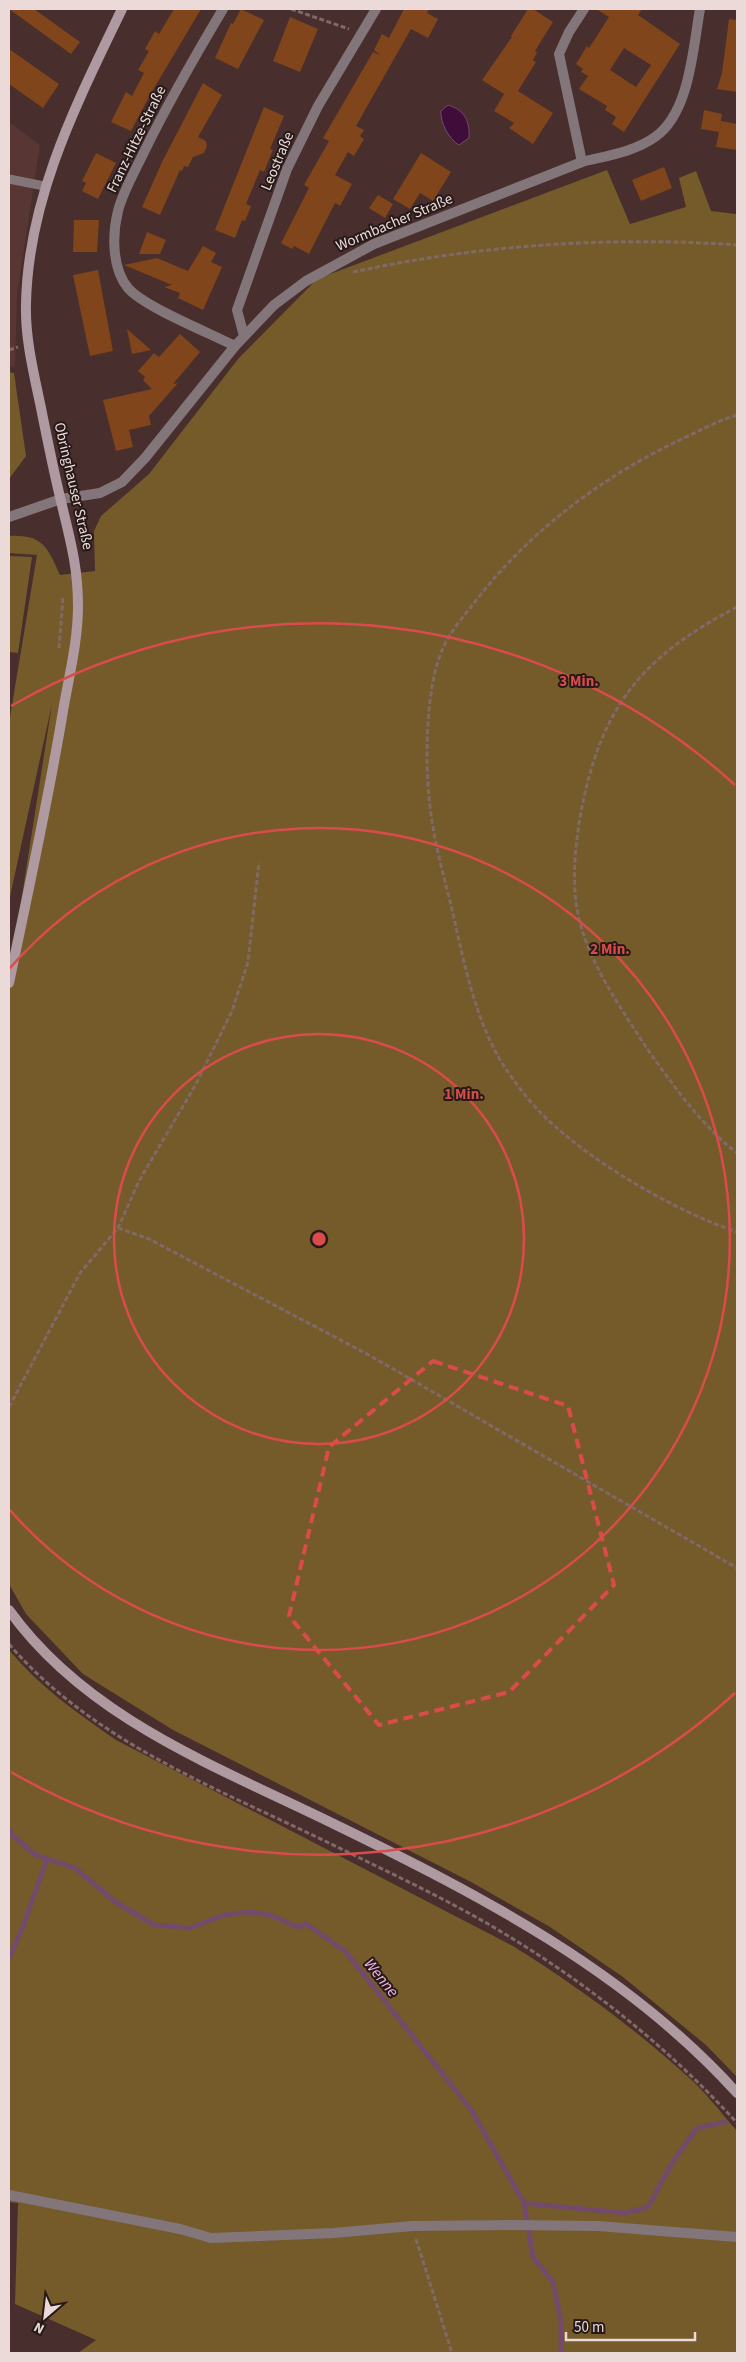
<svg xmlns="http://www.w3.org/2000/svg" width="746" height="2362" font-family="'Source Sans 3',sans-serif">
  <style>
    .built { fill: #573633 }
    .green { fill: #755a2a }
    .water { fill: #400d3b; stroke: #734a6a }
    .lines { fill: none; stroke-linecap: round; stroke-linejoin: round }
    .stream { stroke: #734a6a; stroke-width: 5 }
    .building { fill: #80451a; fill-rule: evenodd }
    .path { stroke: #806967; stroke-width: 3; stroke-dasharray: 5 2.5; stroke-linecap: butt }
    .lane { stroke: #83767a; stroke-width: 9 }
    .street { stroke: #83767a; stroke-width: 10 }
    .secondary { stroke: #ae9aa0; stroke-width: 10 }
    .marked { fill: none; stroke: #da4c4b; stroke-width: 4; stroke-dasharray: 10 6; stroke-linejoin: round }
    .ring { fill: none; stroke: #da4c4b; stroke-width: 2.5 }
    .labels { text-anchor: middle; stroke-width: 4; stroke-linejoin: round; paint-order: stroke }
    .street-label { font-size: 15px; fill: #ebdad8; stroke: #261a19 }
    .water-label { font-size: 16px; font-style: italic; fill: #f6b6ed; stroke: #261a19 }
    .centre { fill: #da4c4b; stroke: #261a19; stroke-width: 2.5 }
    .ring-label { font-size: 15px; text-anchor: middle; font-weight: bold; fill: #da4c4b; stroke: #261a19; stroke-width: 4; stroke-linejoin: round; paint-order: stroke }
  </style>
  <rect width="100%" height="100%" fill="#482e2c"/>
  <path class="built" d="M 9,122 L 40,145 L 17,295 L 15,367 L 9,366 Z"/>
  <path class="green" d="M 607,170 L 630,224 L 686,207 L 679,178 L 696,171 L 711,211 L 736,214 L 737,210 L 737,2077 L 706,2045 L 623,1977 L 550,1927 L 473,1883 L 173,1730 L 83,1674 L 26,1614 L 9,1584 L 9,979 L 52,704 L 9,901 L 9,723 L 37,555 L 9,553 L 9,536 C 43,534 48,548 60,575 L 95,571 L 94,531 L 101,516 L 149,474 L 238,359 L 317,279 Z
    M 9,372 L 14,373 L 26,456 L 9,479 Z
    M 9,556 L 32,557 L 18,653 L 9,652 Z
    M 9,1650 C 39,1686 77,1713 116,1740 L 513,1946 C 574,1984 633,2027 686,2075 C 705,2091 721,2113 737,2131 L 737,2353 L 78,2353 L 96,2340 L 15,2304 L 18,2203 L 9,2202 Z"/>
  <path class="water" d="M 448,105 C 465,110 470,122 469,138 L 459,145 C 449,139 440,123 441,111 Z"/>
  <g class="lines">
    <path class="stream" d="M 9,1829 L 12,1835 L 36,1855 L 75,1868 L 114,1901 L 154,1925 L 190,1928 L 224,1915 L 251,1912 L 271,1915 L 297,1927 L 306,1924 L 345,1951 L 472,2111 L 524,2203 L 533,2257 L 553,2282 L 561,2322 L 561,2353
      M 9,1958 L 22,1929 L 47,1859
      M 524,2203 L 625,2213 L 648,2207 L 672,2163 L 697,2128 L 725,2122"/>
  </g>
  <path class="building" d="M 9,9 L 34,9 L 80,42 L 71,54 Z
    M 174,9 L 201,9 L 150,95 L 131,131 L 111,122 L 126,92 L 132,96 L 144,73 L 138,70 L 149,51 L 145,49 L 155,31 L 159,34 Z
    M 241,9 L 264,20 L 238,69 L 215,58 L 231,23 L 233,24 Z
    M 404,9 L 429,9 L 427,13 L 438,19 L 428,38 L 411,29 L 356,126 L 364,130 L 360,136 L 364,139 L 354,156 L 348,152 L 335,175 L 352,184 L 340,206 L 335,203 L 309,254 L 294,246 L 292,249 L 281,243 L 309,188 L 304,185 L 329,141 L 323,138 L 373,52 L 380,55 L 374,50 L 382,34 L 389,38 Z
    M 528,9 L 533,9 L 553,22 L 535,51 L 537,52 L 533,60 L 536,62 L 518,91 L 553,113 L 533,144 L 509,128 L 514,123 L 494,111 L 504,94 L 482,80 L 512,37 L 511,36 Z
    M 596,9 L 642,9 L 638,15 L 680,44 L 624,132 L 612,124 L 616,117 L 605,110 L 607,106 L 579,89 L 588,76 L 581,72 L 583,69 L 576,64 L 587,46 L 589,48 L 609,17 ZM 624,48 L 651,65 L 636,87 L 610,70 Z
    M 290,17 L 318,29 L 300,72 L 273,61 Z
    M 729,19 L 737,20 L 737,92 L 717,89 L 722,73 Z
    M 9,49 L 59,84 L 43,108 L 9,84 Z
    M 203,83 L 222,95 L 198,137 L 206,141 L 207,146 L 204,153 L 193,157 L 188,167 L 184,166 L 182,171 L 180,170 L 160,215 L 142,207 L 162,162 Z
    M 264,107 L 284,116 L 270,149 L 273,150 L 270,157 L 264,172 L 260,170 L 246,204 L 251,206 L 245,221 L 242,220 L 235,238 L 215,230 Z
    M 704,110 L 722,114 L 719,132 L 701,129 Z
    M 721,121 L 737,124 L 737,150 L 716,147 Z
    M 96,153 L 116,163 L 98,199 L 82,191 L 86,183 L 82,181 Z
    M 421,153 L 451,172 L 433,201 L 420,193 L 410,209 L 393,199 Z
    M 664,167 L 672,188 L 641,201 L 632,180 Z
    M 378,195 L 393,204 L 385,218 L 369,208 Z
    M 74,220 L 99,220 L 97,252 L 73,252 Z
    M 147,232 L 166,240 L 160,254 L 139,254 Z
    M 203,246 L 216,253 L 211,262 L 222,267 L 203,310 L 178,298 L 180,293 L 164,287 L 172,285 L 124,265 L 157,258 L 188,271 Z
    M 98,270 L 113,351 L 90,356 L 73,275 Z
    M 127,329 L 151,350 L 132,354 Z
    M 180,334 L 200,352 L 173,384 L 178,383 L 149,416 L 151,425 L 129,430 L 133,447 L 116,451 L 103,400 L 152,389 L 143,380 L 145,377 L 138,371 L 154,353 L 159,357 Z"/>
  <g class="lines">
    <path class="path" d="M 291,9 L 349,29
      M 353,272 C 478,245 610,236 737,245
      M 9,350 L 18,347
      M 737,415 C 720,420 703,429 686,437 C 603,476 530,530 474,603 C 463,617 450,632 443,648 C 426,685 425,756 429,797 C 432,833 442,870 451,905 C 463,958 474,1017 502,1063 C 509,1074 517,1085 525,1095 C 568,1150 671,1210 737,1232
      M 737,607 C 639,658 599,710 580,818 C 574,855 571,891 581,927 C 594,970 622,1010 646,1047 C 672,1084 701,1125 737,1153
      M 59,648 L 63,597
      M 118,1228 L 149,1239 L 369,1355 L 737,1568
      M 9,1407 L 80,1273 L 118,1228 L 139,1181 L 196,1084 L 232,1011 L 248,962 L 259,862
      M 9,1644 C 92,1741 216,1788 329,1843 C 388,1872 449,1900 505,1934 C 591,1986 670,2049 737,2123
      M 416,2239 L 452,2353"/>
    <path class="lane" d="M 9,179 L 44,186"/>
    <path class="street" d="M 223,9 C 195,56 168,103 144,152 C 135,171 123,191 118,211 C 112,235 112,269 128,288 C 144,307 210,333 235,346
      M 582,162 L 559,54 L 569,32 L 584,9
      M 244,336 L 237,310 L 287,169 L 318,106 L 376,9
      M 9,517 L 61,499 L 100,493 L 122,482 L 145,458 L 235,346 L 274,305 L 306,281 L 374,244 L 582,162 C 606,156 634,152 655,137 C 690,113 693,47 700,9
      M 9,2195 L 180,2229 L 211,2238 L 334,2233 L 412,2226 L 510,2225 L 598,2226 L 737,2237"/>
    <path class="secondary" d="M 9,983 C 28,892 48,802 63,711 C 69,676 78,641 78,606 C 78,564 69,536 60,497 C 53,468 47,438 41,408 C 34,374 25,339 26,304 C 28,197 77,103 122,9
      M 9,1610 C 87,1719 218,1767 334,1824 C 480,1895 627,1971 737,2093"/>
  </g>
  <path class="marked" d="M 433,1361 L 568,1406 L 614,1585 L 509,1692 L 379,1725 L 289,1616 L 329,1447 Z"/>
  <g class="ring">
    <circle cx="319" cy="1239" r="205"/>
    <path d="M9 969A411 411 0 1 1 9 1509"/>
    <path d="M735 1693A616 616 0 0 1 11 1772M11 706A616 616 0 0 1 735 785"/>
  </g>
  <g class="labels">
    <g class="street-label">
      <text transform="translate(136 139) rotate(-64)" y="5">Franz-Hitze-Straße</text>
      <text transform="translate(277 161) rotate(-67)" y="5">Leostraße</text>
      <text transform="translate(394 222) rotate(-23)" y="5">Wormbacher Straße</text>
      <text transform="translate(74 486) rotate(77)" y="5">Obringhauser Straße</text>
    </g>
    <g class="water-label">
      <text transform="translate(382 1977) rotate(51)" y="6">Wenne</text>
    </g>
  </g>
  <circle cx="319" cy="1239" r="8" class="centre"/>
  <g class="ring-label">
    <text x="579" y="686">3 Min.</text>
    <text x="610" y="954">2 Min.</text>
    <text x="464" y="1099">1 Min.</text>
  </g>
  <rect width="746" height="2362" fill="none" stroke="#ebdad8" stroke-width="20"/>
  <g transform="translate(45 2317) rotate(208)" stroke="#261a19" stroke-width="4" paint-order="stroke">
  <path d="M0-4L9 19L0 12L-9 19Z" fill="#ebdad8"/>
  <text y="-8" font-size="14" font-weight="bold" text-anchor="middle" fill="#ebdad8">N</text>
  </g>
  <path d="M566 2332v8h129v-8" fill="none" stroke="#ebdad8" stroke-width="2.5"/>
  <text x="574" y="2332" font-size="15" fill="#ebdad8" stroke="#261a19" stroke-width="4" paint-order="stroke">50 m</text>
</svg>
